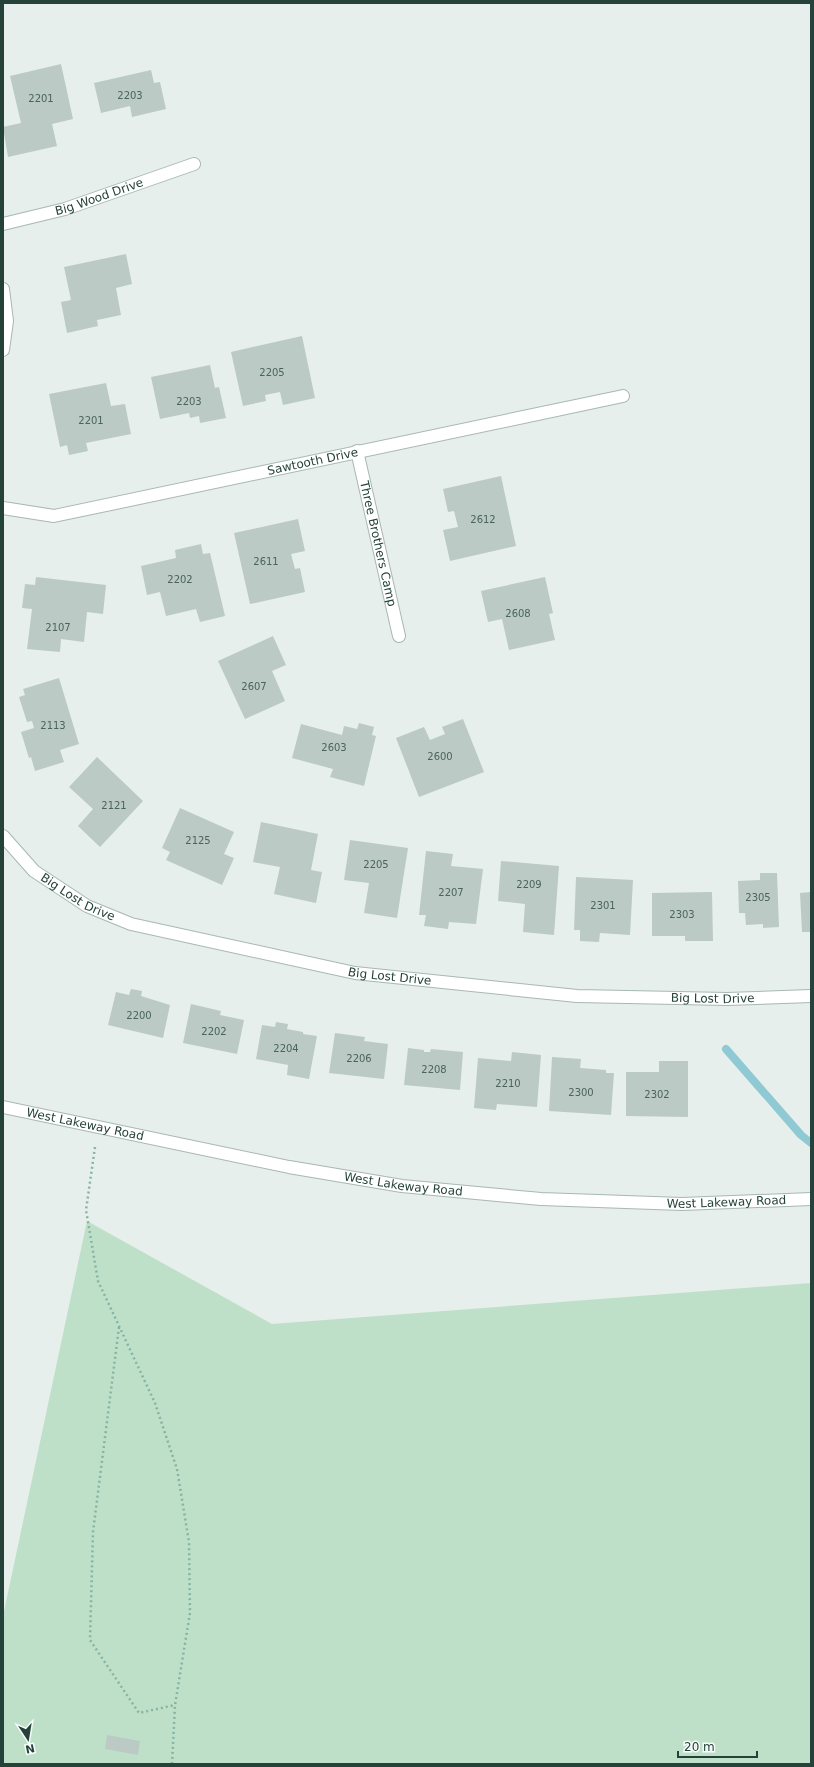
<svg xmlns="http://www.w3.org/2000/svg" width="814" height="1767" font-family="'DejaVu Sans',sans-serif">
  <style>
    .green { fill: #bfe0c8 }
    .lines { fill: none; stroke-linecap: round; stroke-linejoin: round }
    .stream { stroke: #8ec9d4; stroke-width: 8 }
    .building { fill: #bbcac4 }
    .minor-casing { stroke: #a8b8b2; stroke-width: 14 }
    .path { stroke: #86b3a5; stroke-width: 2.5; stroke-dasharray: 2 3; stroke-linecap: butt }
    .minor { stroke: #fff; stroke-width: 12 }
    .labels { text-anchor: middle; stroke-width: 3; stroke-linejoin: round; paint-order: stroke }
    .number-label { font-size: 10px; fill: #4a645c }
    .street-label { font-size: 12px; fill: #24423a; stroke: #f7fbf9 }
  </style>
  <rect width="100%" height="100%" fill="#e6efeb"/>
  <path class="green" d="M 87,1221 L 272,1324 L 811,1283 L 811,1764 L 3,1764 L 3,1616 Z"/>
  <g class="lines">
    <path class="stream" d="M 726,1049 L 801,1135 L 811,1143"/>
  </g>
  <path class="building" d="M 61,64 L 73,119 L 52,124 L 57,146 L 8,157 L 3,127 L 21,123 L 10,76 Z
    M 151,70 L 154,83 L 160,82 L 166,109 L 132,117 L 130,106 L 101,113 L 94,83 Z
    M 126,254 L 132,284 L 116,288 L 121,315 L 97,320 L 98,326 L 67,333 L 61,302 L 71,300 L 64,267 Z
    M 302,336 L 315,398 L 283,405 L 280,392 L 265,395 L 266,401 L 243,406 L 231,352 Z
    M 210,365 L 215,388 L 219,387 L 226,418 L 200,423 L 199,416 L 190,418 L 189,413 L 160,419 L 151,377 Z
    M 106,383 L 111,406 L 125,404 L 131,434 L 86,443 L 88,451 L 69,455 L 67,445 L 60,447 L 49,394 Z
    M 501,476 L 516,546 L 450,561 L 443,530 L 458,527 L 454,511 L 448,512 L 443,489 Z
    M 298,519 L 305,551 L 291,554 L 295,569 L 300,568 L 305,592 L 250,604 L 234,533 Z
    M 201,544 L 203,554 L 210,553 L 225,616 L 200,622 L 196,609 L 166,616 L 160,592 L 147,595 L 141,566 L 176,558 L 175,550 Z
    M 36,577 L 106,585 L 103,614 L 87,612 L 84,642 L 61,639 L 60,652 L 27,649 L 32,609 L 22,608 L 25,584 L 35,585 Z
    M 545,577 L 553,613 L 549,614 L 555,640 L 509,650 L 502,619 L 488,622 L 481,591 Z
    M 273,636 L 286,665 L 272,671 L 285,701 L 245,719 L 218,661 Z
    M 59,678 L 79,744 L 60,750 L 64,762 L 35,771 L 31,757 L 29,758 L 21,732 L 34,728 L 32,721 L 27,722 L 19,697 L 25,695 L 23,689 Z
    M 463,719 L 484,772 L 419,797 L 396,738 L 424,727 L 430,740 L 445,734 L 442,727 Z
    M 359,723 L 374,727 L 372,735 L 376,736 L 364,786 L 330,777 L 333,769 L 292,758 L 301,724 L 342,735 L 344,726 L 357,729 Z
    M 97,757 L 143,801 L 100,847 L 78,826 L 93,809 L 69,787 Z
    M 180,808 L 234,832 L 224,854 L 234,858 L 222,885 L 166,860 L 170,852 L 162,848 Z
    M 261,822 L 318,834 L 311,870 L 322,872 L 316,903 L 274,894 L 280,867 L 253,862 Z
    M 350,840 L 408,848 L 397,918 L 364,913 L 369,883 L 344,880 Z
    M 426,851 L 453,854 L 451,866 L 483,869 L 476,924 L 449,922 L 448,929 L 424,926 L 426,915 L 419,915 Z
    M 501,861 L 559,866 L 554,935 L 523,932 L 525,904 L 498,901 Z
    M 760,873 L 777,873 L 779,927 L 763,928 L 763,924 L 746,925 L 745,913 L 739,913 L 738,881 L 760,880 Z
    M 576,877 L 633,880 L 630,935 L 600,933 L 599,942 L 580,941 L 580,930 L 574,930 Z
    M 712,892 L 713,941 L 685,941 L 685,936 L 652,936 L 652,893 Z
    M 811,892 L 811,932 L 802,932 L 800,893 Z
    M 131,989 L 142,991 L 141,996 L 170,1005 L 163,1038 L 108,1025 L 116,992 L 129,995 Z
    M 191,1004 L 221,1011 L 220,1015 L 244,1020 L 237,1054 L 183,1043 Z
    M 276,1022 L 288,1024 L 287,1029 L 303,1032 L 303,1034 L 317,1036 L 309,1079 L 287,1075 L 288,1065 L 256,1059 L 262,1025 L 275,1027 Z
    M 335,1033 L 365,1037 L 364,1041 L 388,1044 L 384,1079 L 329,1073 Z
    M 408,1048 L 424,1050 L 424,1052 L 430,1052 L 431,1049 L 463,1052 L 460,1090 L 404,1085 Z
    M 512,1052 L 541,1055 L 537,1107 L 497,1104 L 496,1110 L 474,1108 L 478,1058 L 511,1061 Z
    M 552,1057 L 581,1059 L 580,1068 L 606,1070 L 606,1073 L 614,1073 L 611,1115 L 549,1111 Z
    M 659,1061 L 688,1061 L 688,1117 L 626,1116 L 626,1072 L 659,1072 Z
    M 107,1735 L 140,1741 L 138,1755 L 105,1749 Z"/>
  <g class="lines">
    <g class="minor-casing">
      <g id="minor">
        <path id="s1" d="M 3,224 L 65,209 L 194,164"/>
        <path d="M 3,289 L 7,321 L 3,350"/>
        <path id="s2" d="M 357,451 L 399,636"/>
        <path id="s3" d="M 3,508 L 54,516 L 623,396"/>
        <path id="s4" d="M 3,836 L 34,871 L 87,906 L 131,924 L 355,973 L 577,996 L 727,999 L 811,996"/>
        <path id="s5" d="M 3,1107 L 289,1167 L 402,1186 L 541,1199 L 682,1204 L 811,1199"/>
      </g>
    </g>
    <path class="path" d="M 95,1147 L 86,1210 L 98,1281 L 155,1403 L 177,1469 L 189,1542 L 190,1613 L 175,1705 L 172,1764
      M 119,1327 L 93,1532 L 90,1640 L 139,1713 L 175,1705"/>
    <use href="#minor" class="minor"/>
  </g>
  <g class="labels">
    <g class="number-label">
      <text x="130" y="99">2203</text>
      <text x="41" y="102">2201</text>
      <text x="272" y="376">2205</text>
      <text x="189" y="405">2203</text>
      <text x="91" y="424">2201</text>
      <text x="483" y="523">2612</text>
      <text x="266" y="565">2611</text>
      <text x="180" y="583">2202</text>
      <text x="518" y="617">2608</text>
      <text x="58" y="631">2107</text>
      <text x="254" y="690">2607</text>
      <text x="53" y="729">2113</text>
      <text x="334" y="751">2603</text>
      <text x="440" y="760">2600</text>
      <text x="114" y="809">2121</text>
      <text x="198" y="844">2125</text>
      <text x="376" y="868">2205</text>
      <text x="529" y="888">2209</text>
      <text x="451" y="896">2207</text>
      <text x="758" y="901">2305</text>
      <text x="603" y="909">2301</text>
      <text x="682" y="918">2303</text>
      <text x="139" y="1019">2200</text>
      <text x="214" y="1035">2202</text>
      <text x="286" y="1052">2204</text>
      <text x="359" y="1062">2206</text>
      <text x="434" y="1073">2208</text>
      <text x="508" y="1087">2210</text>
      <text x="581" y="1096">2300</text>
      <text x="657" y="1098">2302</text>
    </g>
    <g class="street-label">
      <text dy="4" stroke="none"><textPath href="#s1" startOffset="100">Big Wood Drive</textPath></text>
      <text dy="4" stroke="none"><textPath href="#s3" startOffset="316">Sawtooth Drive</textPath></text>
      <text dy="4" stroke="none"><textPath href="#s2" startOffset="95">Three Brothers Camp</textPath></text>
      <text dy="4" stroke="none"><textPath href="#s4" startOffset="98">Big Lost Drive</textPath></text>
      <text dy="4" stroke="none"><textPath href="#s4" startOffset="422">Big Lost Drive</textPath></text>
      <text dy="4" stroke="none"><textPath href="#s4" startOffset="746">Big Lost Drive</textPath></text>
      <text dy="4" stroke="none"><textPath href="#s5" startOffset="84">West Lakeway Road</textPath></text>
      <text dy="4" stroke="none"><textPath href="#s5" startOffset="408">West Lakeway Road</textPath></text>
      <text dy="4" stroke="none"><textPath href="#s5" startOffset="732">West Lakeway Road</textPath></text>
    </g>
  </g>
  <rect width="814" height="1767" fill="none" stroke="#24423a" stroke-width="8"/>
  <g transform="translate(28 1739) rotate(168)" stroke="#f7fbf9" stroke-width="3" paint-order="stroke">
  <path d="M0-3L7 15L0 10L-7 15Z" fill="#24423a"/>
  <text y="-6" font-size="11" font-weight="bold" text-anchor="middle" fill="#24423a">N</text>
  </g>
  <path d="M678 1751v6h79v-6" fill="none" stroke="#24423a" stroke-width="2"/>
  <text x="684" y="1751" font-size="12" fill="#24423a" stroke="#f7fbf9" stroke-width="3" paint-order="stroke">20 m</text>
</svg>
